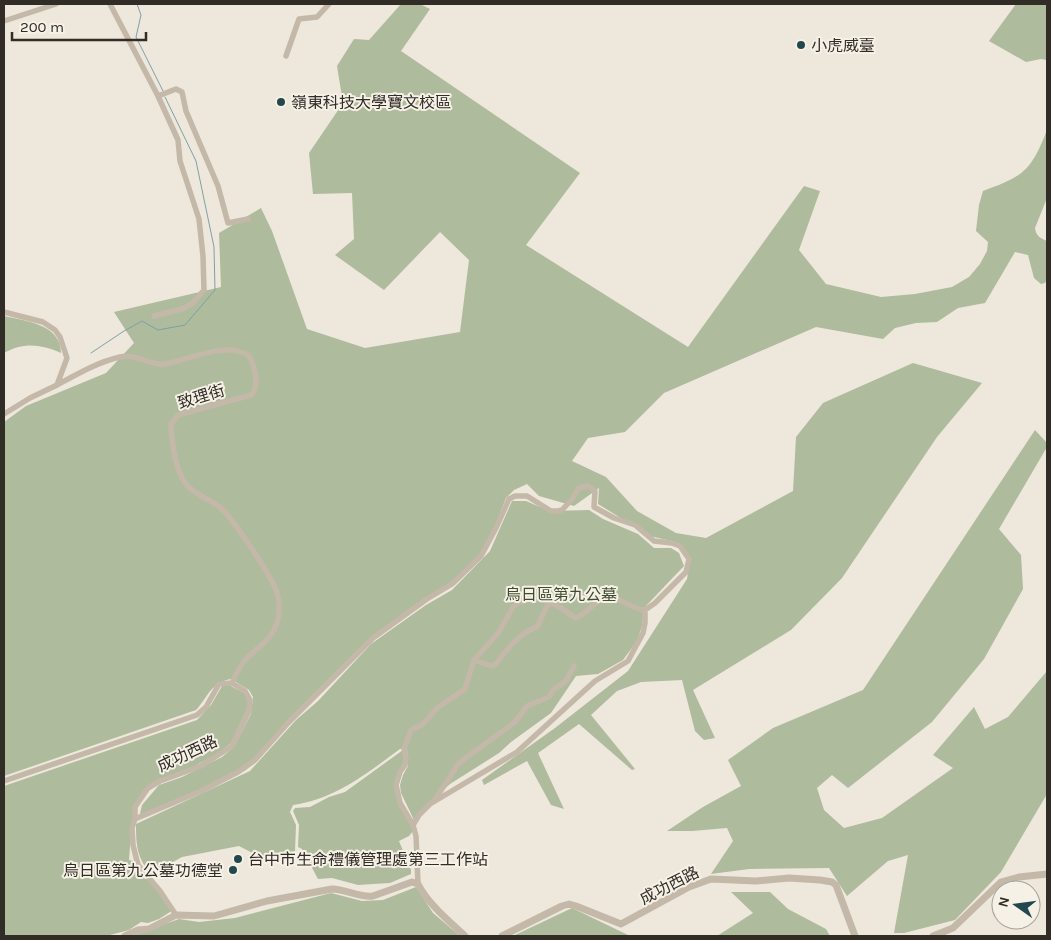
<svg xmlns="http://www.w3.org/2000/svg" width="1051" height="940" font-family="Karla,'Noto Sans TC',sans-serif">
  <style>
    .green { fill: #aebb9d }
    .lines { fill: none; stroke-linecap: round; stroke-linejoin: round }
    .stream { stroke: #7da1a7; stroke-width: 1 }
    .minor { stroke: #c4b8a8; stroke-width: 5.5 }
    .tertiary { stroke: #c4b8a8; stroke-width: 7 }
    .poi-dot { fill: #22474e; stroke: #f6f1e6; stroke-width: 2 }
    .labels { text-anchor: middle; stroke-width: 4; stroke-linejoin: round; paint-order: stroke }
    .poi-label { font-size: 16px; fill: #322c27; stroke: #f6f1e6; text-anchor: start }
    .street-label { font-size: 16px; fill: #322c27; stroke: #f6f1e6 }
    .park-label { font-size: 16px; fill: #3f4d2e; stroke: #f6f1e6 }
  </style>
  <rect width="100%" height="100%" fill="#eee7db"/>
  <path class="green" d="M 401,4 L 420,4 L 430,9 L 401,51 L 580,173 L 526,245 L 688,347 L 804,186 L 820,191 L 799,250 L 826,284 L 881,297 L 915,294 L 952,287 L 969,277 L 980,264 L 987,251 L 988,242 L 976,231 L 979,205 L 983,191 C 1024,176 1031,171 1047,130 L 1047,198 L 1035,228 C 1036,236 1040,238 1047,241 L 1047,279 L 1045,283 L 1041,284 L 1034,278 L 1028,255 L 1015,252 L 985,303 L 958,308 L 937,322 L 916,323 L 895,328 L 883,339 L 816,327 L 664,393 L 625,432 L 588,438 L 572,461 L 606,477 L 637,511 L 676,533 L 706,538 L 793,491 L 796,437 L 823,403 L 913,363 L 982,383 L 937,437 L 842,578 L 791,630 L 693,690 L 715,738 L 704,740 L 695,731 L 682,680 L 641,682 L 617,691 L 591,715 L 635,769 L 632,770 L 579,724 L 538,753 L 564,809 L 551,805 L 527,761 L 484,785 L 482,780 L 555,728 L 628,671 L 687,579 L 690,560 L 676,542 L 650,536 L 598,504 L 599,488 L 574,506 L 539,496 L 527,484 L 514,490 L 506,498 L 486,548 L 448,586 L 369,641 L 293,717 L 246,770 L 139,818 L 142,805 L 159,785 L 182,777 L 222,757 L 234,747 L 251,714 L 253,697 L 249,690 L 231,679 C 210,683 209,696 196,710 L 4,776 L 4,422 L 26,406 L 106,373 L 134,343 L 114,312 L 221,287 L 219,233 L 261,208 L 272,231 L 307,329 L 365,348 L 460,332 L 469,260 L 440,232 L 384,290 L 335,255 L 354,239 L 352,193 L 313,194 L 309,153 L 343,103 L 337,66 L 354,39 L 369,40 Z
    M 1016,4 L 1047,4 L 1047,60 L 1041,59 L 1026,62 L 989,41 Z
    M 4,316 C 25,321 61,324 61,353 C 41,344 23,342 4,353 Z
    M 1035,430 L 1047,443 L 1047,447 L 999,529 L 1021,555 L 1023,589 L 984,659 L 932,722 L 848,788 L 832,775 L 817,788 L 824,810 L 844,828 L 882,818 L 953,768 L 933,755 L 974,707 L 985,729 L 1008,717 L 1047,671 L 1047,794 L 1001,872 L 955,920 L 904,933 L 894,933 L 908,855 L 888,861 L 847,896 L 829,868 L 749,869 L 711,874 L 733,841 L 727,828 L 692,831 L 667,831 L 703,807 L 741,786 L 728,760 L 773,728 L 863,690 Z
    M 512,501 L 526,501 L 549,511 L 589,510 L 603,519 L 638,534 L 654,548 L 671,548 L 679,553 L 684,566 L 644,608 L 642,626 L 637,641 L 623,660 L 598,674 L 576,676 L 551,713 L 511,742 L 499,753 L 450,784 L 430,802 L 414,820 L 401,793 L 400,785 L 403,775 L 408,766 L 407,748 L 400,749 C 366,774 335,799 293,805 L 290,812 L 296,825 L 295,851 L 262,858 L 239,846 L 182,857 L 151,874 C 137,858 136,845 136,824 L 250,771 L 296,720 L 318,701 L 371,644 L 426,605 L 452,590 L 490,551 Z
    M 229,685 L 244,693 L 249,700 L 248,707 L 231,743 L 220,752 L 195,766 L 154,782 L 138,802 L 132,821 L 129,860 L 137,862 L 173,910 L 159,919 L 148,923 L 141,922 L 129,930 L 106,936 L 4,936 L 4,786 L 197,720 L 211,705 L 222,686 Z
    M 403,750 L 406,754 L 396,786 L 413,831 L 409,836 L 399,841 L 411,870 L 411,874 L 390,883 L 373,884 L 358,885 L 332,878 L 318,879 L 302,849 L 298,847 L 299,825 L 293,811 L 295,808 L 310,807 L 329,797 L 345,792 Z
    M 416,887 L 433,913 L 460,936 L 132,936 L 179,919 L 199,922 L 235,918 L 331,893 L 362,901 L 383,900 Z
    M 731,892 L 770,892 L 788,909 L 826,929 L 830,936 L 717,936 L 753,913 Z
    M 572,908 L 628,935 L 633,936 L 513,936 Z"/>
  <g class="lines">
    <path class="stream" d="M 137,4 L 141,15 L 136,37 L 163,91
      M 91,353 L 124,331 L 142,321 L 158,330 L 185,325 L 215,290 L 214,247 L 196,161 L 165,97"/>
    <path class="minor" d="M 110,4 L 158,96 L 178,140 L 180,161 L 199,219 L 203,256 L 204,290 L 193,303 L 182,309 L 154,316
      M 4,21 L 56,4
      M 286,56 L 299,19 L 317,17 L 329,4
      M 158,96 L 176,89 L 182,92 L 186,111 L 218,186 L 228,223 L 248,219
      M 4,312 L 43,322 L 55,330 L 60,337 L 67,358 L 57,385 L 30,398 L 4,414
      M 57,385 C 77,374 98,362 120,357 C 137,353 149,366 165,364 C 188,360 229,340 249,356 C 255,367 260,386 251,395 L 178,415 L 171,424 L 171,429 C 173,446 175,470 186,484 C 195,496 212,499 223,510 C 234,521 273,578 277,593 C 280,602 280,613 277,623 C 271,641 257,647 245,660 C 239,667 236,675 232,683
      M 474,660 L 491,666 L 495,665 C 506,651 520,632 537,627 L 549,602
      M 4,781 L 197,715 L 206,707 L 219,684 L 232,683 L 245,691 L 250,700 L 249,711 L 232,746 L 201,766 L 160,781 L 148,788 L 135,807 L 135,819 L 132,828 L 133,845 L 138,865 L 160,891 L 176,915
      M 434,801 L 459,763 L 515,722 L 527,706 L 549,697 L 553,690 L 566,681 L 574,666
      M 135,819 L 201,791 L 238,772 L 255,760 L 288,723 L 373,638 L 427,599 L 452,584 L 481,556 L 496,528 L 509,499 L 515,496 L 527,496 L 551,511 L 558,511 L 562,510 L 572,499 L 579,488 L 588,486 L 595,491 L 594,507 L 614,518 L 635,525 L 654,541 L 672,543 L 680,546 L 689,559 L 686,572 L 655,603 L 645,610 C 631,610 618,594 604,598 C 593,602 587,615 575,618 L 561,608 L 543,599 L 535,597 L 518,603 L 513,607 L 499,632 L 474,660 L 465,689 L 437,708 L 423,724 L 411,730 L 404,749 L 406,758 L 405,765 L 400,772 L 396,785 L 400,803 L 413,825 L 416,836 L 418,884
      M 413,825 L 419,815 L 430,804 L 517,752 L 595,681 L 628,661 L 643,633 L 645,623 L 645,610"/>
    <path class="tertiary" d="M 125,936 L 138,930 L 149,929 L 176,915 L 214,916 L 267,901 L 332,889 C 346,889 359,898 373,896 L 412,882 L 418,884 C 429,905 448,920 465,936
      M 502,936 L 562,906 L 569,904 L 576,906 L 621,924 L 689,887 L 711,879 L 756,881 L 789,878 L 820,880 L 832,882 L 836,885 L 855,936
      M 933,936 L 953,928 L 1001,882 L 1019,877 L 1047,874"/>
  </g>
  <g class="poi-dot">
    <circle cx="801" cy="45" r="5"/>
    <circle cx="281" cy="102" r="5"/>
    <circle cx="238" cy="859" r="5"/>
    <circle cx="233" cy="870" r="5"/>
  </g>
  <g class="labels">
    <g class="poi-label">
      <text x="811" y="51">小虎威臺</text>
      <text x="291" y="108">嶺東科技大學寶文校區</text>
      <text x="248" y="865">台中市生命禮儀管理處第三工作站</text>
      <text x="223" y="876" text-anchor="end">烏日區第九公墓功德堂</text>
    </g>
    <g class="street-label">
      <text transform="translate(201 396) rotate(-17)" y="6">致理街</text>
      <text transform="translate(187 753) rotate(-25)" y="6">成功西路</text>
      <text transform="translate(669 885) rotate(-27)" y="6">成功西路</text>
    </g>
    <g class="park-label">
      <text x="561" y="600">烏日區第九公墓</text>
    </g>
  </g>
  <rect width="1051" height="940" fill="none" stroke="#322c27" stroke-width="10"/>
  <g transform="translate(1016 905) rotate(284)"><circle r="24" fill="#f6f1e6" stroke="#a8a29a"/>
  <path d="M0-4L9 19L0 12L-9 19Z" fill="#22474e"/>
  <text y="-8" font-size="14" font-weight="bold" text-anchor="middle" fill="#322c27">N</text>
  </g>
  <path d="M12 32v8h134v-8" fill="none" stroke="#322c27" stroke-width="2.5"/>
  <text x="20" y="32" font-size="15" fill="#322c27" stroke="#f6f1e6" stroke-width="4" paint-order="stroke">200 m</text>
</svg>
